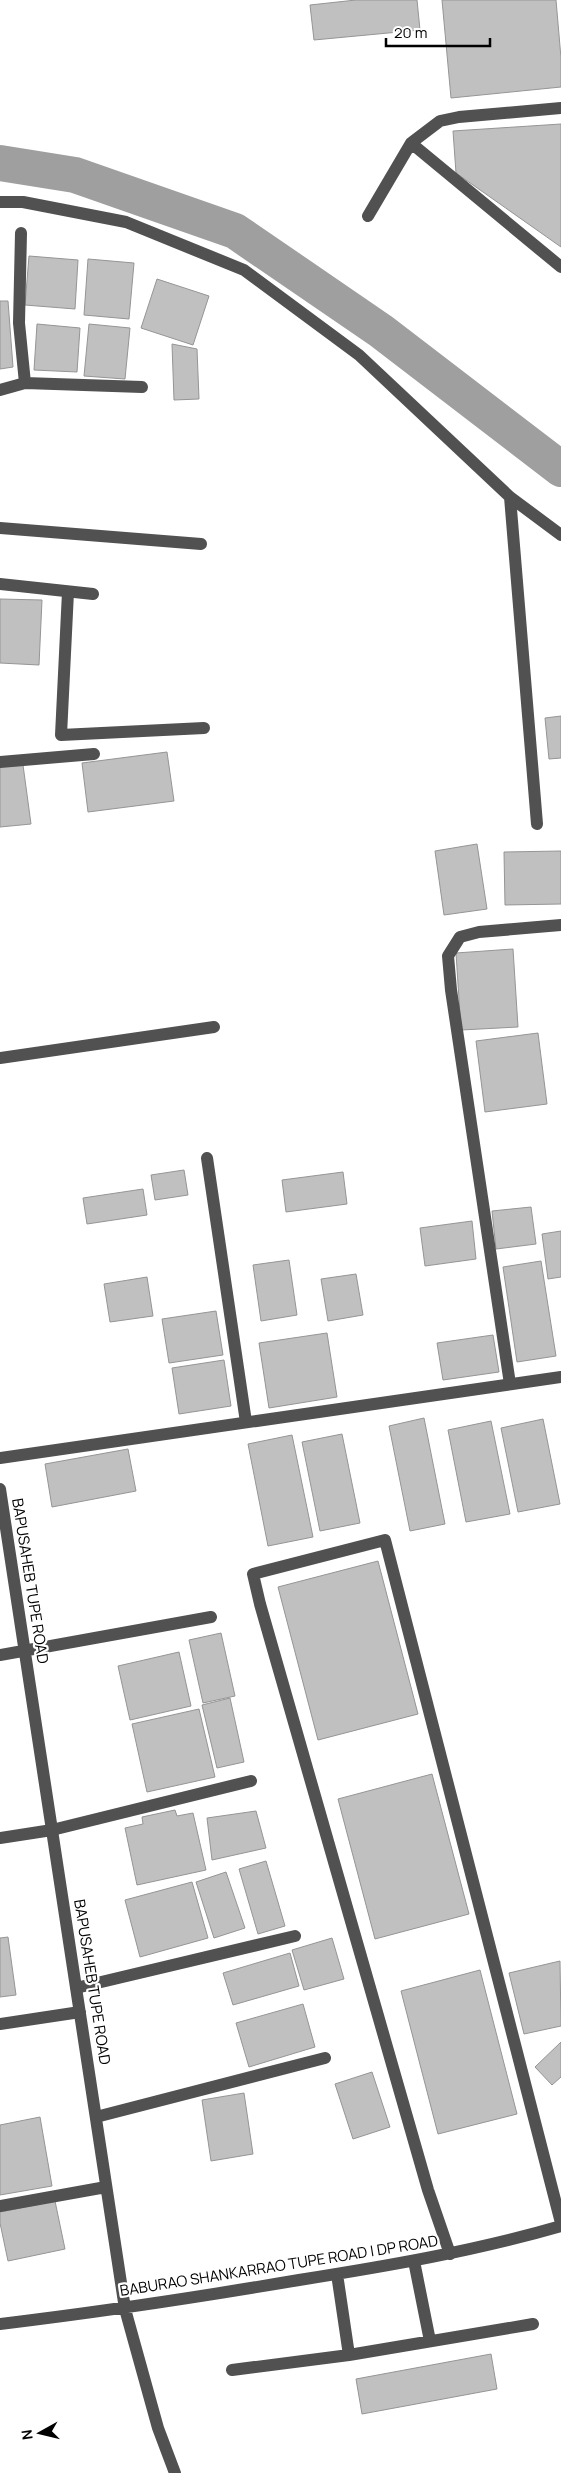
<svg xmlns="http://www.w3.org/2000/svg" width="561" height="2473" font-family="Manrope,sans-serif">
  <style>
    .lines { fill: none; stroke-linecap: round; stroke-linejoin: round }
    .canal { stroke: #9f9f9f; stroke-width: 36 }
    .building { fill: #c0c0c0; stroke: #959595 }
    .minor { stroke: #515151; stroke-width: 12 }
    .labels { text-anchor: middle; stroke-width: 4.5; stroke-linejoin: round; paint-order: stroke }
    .street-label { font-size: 15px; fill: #000; stroke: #fff }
  </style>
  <rect width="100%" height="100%" fill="#fff"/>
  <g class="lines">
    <path class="canal" d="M 0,163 L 75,175 L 235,231 L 381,331 L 561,469"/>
  </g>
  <path class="building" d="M 356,0 L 417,0 L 420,30 L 314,40 L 310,5 Z
    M 442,0 L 556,0 L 561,58 L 561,87 L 451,98 Z
    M 561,124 L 561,247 L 456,173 L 453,131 Z
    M 29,256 L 78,260 L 75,309 L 25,305 Z
    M 88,259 L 134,263 L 129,319 L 84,315 Z
    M 157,279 L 209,296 L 193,345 L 141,328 Z
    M 0,301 L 8,301 L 13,367 L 0,369 Z
    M 37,324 L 80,328 L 77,372 L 34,370 Z
    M 89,324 L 130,328 L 125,379 L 84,376 Z
    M 172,344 L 197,349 L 199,399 L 174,400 Z
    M 0,599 L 42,600 L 39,665 L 0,663 Z
    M 561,716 L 561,758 L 549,759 L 545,718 Z
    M 167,752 L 174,801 L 88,812 L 82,763 Z
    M 23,765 L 31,824 L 0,827 L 0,767 Z
    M 477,844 L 487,909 L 444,915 L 435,851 Z
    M 561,851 L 561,904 L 505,905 L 504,852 Z
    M 513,949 L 518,1027 L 461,1030 L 456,953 Z
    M 538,1033 L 547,1104 L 485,1112 L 476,1041 Z
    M 184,1170 L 188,1195 L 155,1200 L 151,1175 Z
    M 343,1172 L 347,1204 L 286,1212 L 282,1180 Z
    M 143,1189 L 147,1215 L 87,1224 L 83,1198 Z
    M 531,1207 L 536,1244 L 496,1249 L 492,1211 Z
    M 472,1221 L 476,1259 L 425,1266 L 420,1228 Z
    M 561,1231 L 561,1277 L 548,1279 L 542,1234 Z
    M 289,1260 L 297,1315 L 261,1321 L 253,1265 Z
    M 541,1261 L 556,1356 L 517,1362 L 503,1267 Z
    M 356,1274 L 363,1315 L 328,1321 L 321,1279 Z
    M 147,1277 L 153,1316 L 110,1322 L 104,1284 Z
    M 216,1311 L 223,1355 L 169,1363 L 162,1319 Z
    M 327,1333 L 337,1397 L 269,1408 L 259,1343 Z
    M 493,1335 L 499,1372 L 443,1380 L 437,1343 Z
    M 224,1360 L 231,1406 L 179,1414 L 172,1368 Z
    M 424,1418 L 445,1524 L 410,1531 L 389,1426 Z
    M 543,1419 L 560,1504 L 518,1512 L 501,1428 Z
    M 491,1421 L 510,1514 L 466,1522 L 448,1430 Z
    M 342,1434 L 360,1523 L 320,1531 L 302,1442 Z
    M 292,1435 L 313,1537 L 268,1546 L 248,1444 Z
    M 128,1449 L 136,1491 L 52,1507 L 45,1464 Z
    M 378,1561 L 418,1714 L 318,1740 L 278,1587 Z
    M 221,1633 L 235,1696 L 203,1703 L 189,1640 Z
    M 179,1652 L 191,1706 L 130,1720 L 118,1666 Z
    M 230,1698 L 244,1762 L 217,1768 L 202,1705 Z
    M 199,1709 L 215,1777 L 147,1792 L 132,1724 Z
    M 432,1774 L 469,1914 L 375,1939 L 338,1799 Z
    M 175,1810 L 177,1816 L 193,1813 L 206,1870 L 137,1885 L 125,1828 L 143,1824 L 142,1817 Z
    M 256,1811 L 266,1848 L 212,1860 L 207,1818 Z
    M 266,1861 L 285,1926 L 258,1934 L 239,1869 Z
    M 226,1872 L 245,1928 L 214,1938 L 196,1882 Z
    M 192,1882 L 208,1938 L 140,1957 L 125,1900 Z
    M 8,1937 L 16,1995 L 0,1997 L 0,1938 Z
    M 332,1938 L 344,1979 L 304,1990 L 292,1950 Z
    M 290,1953 L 299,1986 L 233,2005 L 223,1973 Z
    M 560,1961 L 561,2026 L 524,2034 L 509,1973 Z
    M 480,1970 L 517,2114 L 438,2134 L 401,1991 Z
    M 303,2004 L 315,2047 L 249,2067 L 236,2023 Z
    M 561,2042 L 561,2077 L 552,2085 L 535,2067 Z
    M 372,2072 L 390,2127 L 353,2139 L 335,2084 Z
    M 244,2093 L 253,2154 L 211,2161 L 202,2100 Z
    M 40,2117 L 52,2186 L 0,2195 L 0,2125 Z
    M 55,2201 L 65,2249 L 8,2261 L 0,2223 L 0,2212 Z
    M 491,2354 L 497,2389 L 362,2414 L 356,2379 Z"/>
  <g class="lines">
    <path class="minor" d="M 411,143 L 561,267
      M 0,202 L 23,202 L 126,222 L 244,270 L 359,355 L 510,497 L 561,535
      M 368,216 L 411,143 L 440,121 L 459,117 L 561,108
      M 21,233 L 19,323 L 25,383
      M 0,390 L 25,383 L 142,387
      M 510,497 L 537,824
      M 0,528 L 201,544
      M 0,584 L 93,594
      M 68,592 L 61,735 L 204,728
      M 0,762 L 94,754
      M 0,1058 L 214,1027
      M 207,1158 L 246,1422
      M 510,1384 L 451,990 L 448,956 L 460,937 L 479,932 L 561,925
      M 0,1458 L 561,1377
      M 0,1489 L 125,2309 L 158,2428 L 175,2473
      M 0,1655 L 211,1617
      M 0,1838 L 52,1830 L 251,1781
      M 76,1988 L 295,1936
      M 0,2024 L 80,2012
      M 96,2117 L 325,2058
      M 0,2206 L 106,2187
      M 450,2254 L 428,2190 L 260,1604 L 253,1574 L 385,1540 L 561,2223
      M 414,2261 L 430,2341
      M 337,2274 L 349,2355 L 533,2324
      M 0,2324 C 100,2312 199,2297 299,2280 C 387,2266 475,2251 561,2226
      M 232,2370 L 349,2355"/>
  </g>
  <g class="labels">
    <g class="street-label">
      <text transform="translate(30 1581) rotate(81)" y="5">BAPUSAHEB TUPE ROAD</text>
      <text transform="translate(92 1982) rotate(81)" y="5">BAPUSAHEB TUPE ROAD</text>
      <text transform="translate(279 2266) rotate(-9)" y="5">BABURAO SHANKARRAO TUPE ROAD | DP ROAD</text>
    </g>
  </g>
  <g transform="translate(40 2433) rotate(262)" stroke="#ffffff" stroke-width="4" paint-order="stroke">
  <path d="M0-4L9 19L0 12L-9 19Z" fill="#000000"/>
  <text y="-8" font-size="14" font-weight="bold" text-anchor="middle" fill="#000000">N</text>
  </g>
  <path d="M386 38v8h104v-8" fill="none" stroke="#000000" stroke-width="2.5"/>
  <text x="394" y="38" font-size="15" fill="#000000" stroke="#ffffff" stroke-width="4" paint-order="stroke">20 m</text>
</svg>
